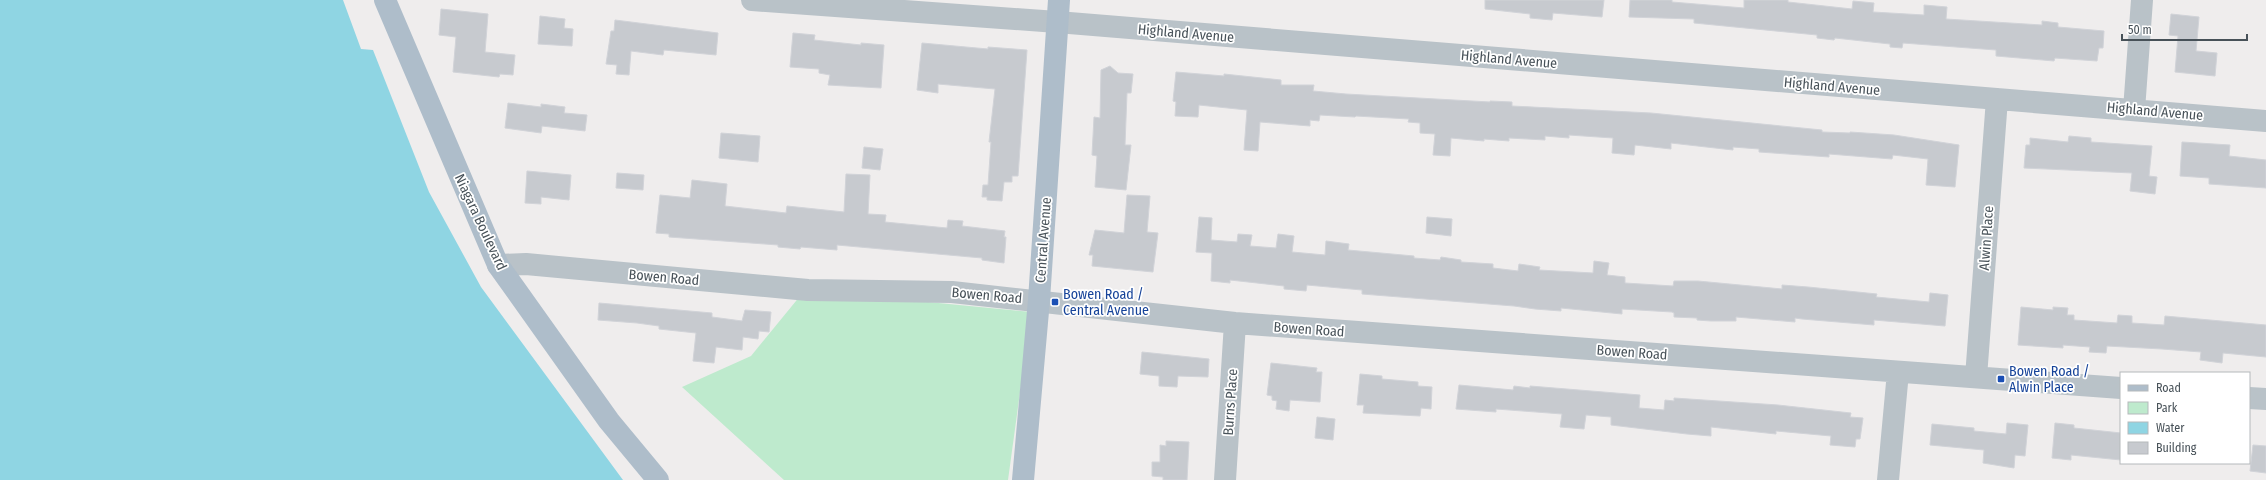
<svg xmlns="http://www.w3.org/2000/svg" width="2266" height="480" font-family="'Fira Sans Condensed',sans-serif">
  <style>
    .green { fill: #beeacd }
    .water { fill: #8fd5e3 }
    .building { fill: #c7cacf; stroke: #d1d3d8 }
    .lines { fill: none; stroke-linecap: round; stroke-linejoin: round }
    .minor { stroke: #b9c2c8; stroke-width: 22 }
    .major { stroke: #aebdca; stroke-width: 22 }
    .transit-dot { fill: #1a4fb4; stroke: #fff; stroke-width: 1.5 }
    .labels { text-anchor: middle; stroke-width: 3.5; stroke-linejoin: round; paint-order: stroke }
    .street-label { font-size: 14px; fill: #475158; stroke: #fff }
    .transit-label { font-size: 14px; fill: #164399; stroke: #fff; text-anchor: start }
  </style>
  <rect width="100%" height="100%" fill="#efeded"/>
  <path class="green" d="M 805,290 L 1031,312 L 1008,480 L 784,480 L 682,387 L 751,356 Z"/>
  <path class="water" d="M 0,0 L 343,0 L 361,49 L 373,50 L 429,192 L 481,287 L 623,480 L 0,480 Z"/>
  <path class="building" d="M 1485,0 L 1604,0 L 1602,17 L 1553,13 L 1552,20 L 1530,18 L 1530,14 L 1485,9 Z
    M 1630,0 L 1672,0 L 1672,2 L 1744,8 L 1744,0 L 1788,0 L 1788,2 L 1852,9 L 1853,1 L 1874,3 L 1873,12 L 1924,15 L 1924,5 L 1947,7 L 1946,19 L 2042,25 L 2042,21 L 2058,23 L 2058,27 L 2104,31 L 2103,48 L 2099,48 L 2097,61 L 2055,58 L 2054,61 L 1996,56 L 1996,50 L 1903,43 L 1902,48 L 1890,47 L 1890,44 L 1835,38 L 1834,40 L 1817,38 L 1817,35 L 1694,23 L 1694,19 L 1629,17 Z
    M 441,9 L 488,14 L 485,52 L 515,55 L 513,75 L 500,74 L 499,77 L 453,72 L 456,37 L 439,35 Z
    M 2171,14 L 2199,17 L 2196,51 L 2217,53 L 2215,76 L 2175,72 L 2178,36 L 2169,35 Z
    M 540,16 L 565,19 L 564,28 L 573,29 L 572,46 L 538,44 Z
    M 615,20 L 718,33 L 716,55 L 664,50 L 663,55 L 631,51 L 629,75 L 616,74 L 617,65 L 606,64 L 611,31 L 614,31 Z
    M 793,33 L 815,35 L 814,40 L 861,45 L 861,43 L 884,45 L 881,88 L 828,85 L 830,75 L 819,73 L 819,69 L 790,67 Z
    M 922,43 L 988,49 L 988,47 L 1027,50 L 1018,176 L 1012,176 L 1012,182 L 1004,182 L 1002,201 L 987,200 L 987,197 L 982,197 L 983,185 L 988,185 L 991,142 L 989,142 L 995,89 L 938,84 L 938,93 L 917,90 Z
    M 1110,66 L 1118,73 L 1133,74 L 1131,93 L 1127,93 L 1125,145 L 1131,145 L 1126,190 L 1095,187 L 1097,156 L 1092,155 L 1094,117 L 1100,118 L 1101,70 Z
    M 1176,72 L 1224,76 L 1224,74 L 1281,80 L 1281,85 L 1314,85 L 1313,91 L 1346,94 L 1490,102 L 1490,101 L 1512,102 L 1512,106 L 1651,113 L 1822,130 L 1822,132 L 1850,133 L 1850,132 L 1894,135 L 1959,145 L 1955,187 L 1926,185 L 1928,159 L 1893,155 L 1892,159 L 1829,154 L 1829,157 L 1759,152 L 1759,149 L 1733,147 L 1733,150 L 1671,143 L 1671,149 L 1635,145 L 1634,155 L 1612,153 L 1613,138 L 1569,135 L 1569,138 L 1545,136 L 1545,140 L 1509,138 L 1509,141 L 1484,139 L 1484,141 L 1451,138 L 1450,156 L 1433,155 L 1435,134 L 1420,133 L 1420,123 L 1408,122 L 1409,119 L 1356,116 L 1355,117 L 1320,115 L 1319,121 L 1310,120 L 1310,126 L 1260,122 L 1258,151 L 1244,150 L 1247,110 L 1199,105 L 1198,117 L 1175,116 L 1176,102 L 1173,101 Z
    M 508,103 L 541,107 L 541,104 L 565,107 L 564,113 L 587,115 L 585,131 L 542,126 L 541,133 L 505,128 Z
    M 721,133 L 760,136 L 758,162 L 719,158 Z
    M 2069,136 L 2091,138 L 2091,142 L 2152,146 L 2149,176 L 2157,177 L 2155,194 L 2130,191 L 2132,173 L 2024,168 L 2026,145 L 2030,145 L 2030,138 L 2068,142 Z
    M 2182,142 L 2230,145 L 2229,156 L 2266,160 L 2266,188 L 2209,184 L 2209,178 L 2180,176 Z
    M 864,147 L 883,149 L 880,170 L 862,168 Z
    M 527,171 L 571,175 L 569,200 L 541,197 L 541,204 L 525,203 Z
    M 617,173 L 644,175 L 643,190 L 616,188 Z
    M 846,174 L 870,175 L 868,214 L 886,215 L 885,222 L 947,228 L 948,220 L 963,221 L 962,226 L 1005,231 L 1004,237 L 1006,237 L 1004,263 L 982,260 L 982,258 L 837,245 L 837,250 L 801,247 L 800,249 L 778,247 L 778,245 L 669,237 L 669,234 L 656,233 L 660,195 L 690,198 L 692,180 L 727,184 L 725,206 L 786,213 L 787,206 L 844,212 Z
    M 1127,195 L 1150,196 L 1147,232 L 1158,233 L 1153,272 L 1092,266 L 1093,255 L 1089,255 L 1095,230 L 1124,233 Z
    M 1199,217 L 1212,218 L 1211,240 L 1237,242 L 1238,234 L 1252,235 L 1250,246 L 1276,248 L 1278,234 L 1294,236 L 1292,252 L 1325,255 L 1326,241 L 1349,244 L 1348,250 L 1414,256 L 1414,258 L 1440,260 L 1441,257 L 1461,260 L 1461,262 L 1493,264 L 1493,268 L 1518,271 L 1519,264 L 1540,267 L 1539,270 L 1593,273 L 1594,261 L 1609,263 L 1607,275 L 1625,277 L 1625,283 L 1673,286 L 1674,281 L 1698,281 L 1782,289 L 1782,285 L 1808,287 L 1877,294 L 1876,297 L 1929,302 L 1930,293 L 1948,295 L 1945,326 L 1874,320 L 1874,325 L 1802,319 L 1795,318 L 1795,322 L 1736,317 L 1736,321 L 1711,321 L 1697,320 L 1697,318 L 1674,317 L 1674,313 L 1672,312 L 1622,309 L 1622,314 L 1561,308 L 1561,311 L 1535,309 L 1514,306 L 1362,294 L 1362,290 L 1307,285 L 1306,291 L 1284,289 L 1284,286 L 1230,280 L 1230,283 L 1211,281 L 1212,253 L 1196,252 Z
    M 1427,217 L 1452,219 L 1451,236 L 1426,233 Z
    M 599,303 L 712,313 L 712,317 L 742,321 L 745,310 L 771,312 L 769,332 L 759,331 L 758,339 L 743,337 L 742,350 L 716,347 L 714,363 L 693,361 L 696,333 L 659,329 L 659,326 L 637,323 L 598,320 Z
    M 2021,307 L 2053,310 L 2053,307 L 2068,308 L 2067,315 L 2074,315 L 2074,320 L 2117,323 L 2118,315 L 2132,316 L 2132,323 L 2164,325 L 2165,316 L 2266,325 L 2266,357 L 2223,353 L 2222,363 L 2200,360 L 2201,352 L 2162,349 L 2107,346 L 2106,353 L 2089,352 L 2090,347 L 2063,345 L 2063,348 L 2018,345 Z
    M 1142,352 L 1209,359 L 1208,377 L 1178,376 L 1177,387 L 1159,386 L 1159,376 L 1140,374 Z
    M 1271,363 L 1317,368 L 1316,372 L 1322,372 L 1320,402 L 1290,400 L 1289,411 L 1276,409 L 1277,401 L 1272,400 L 1272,396 L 1267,395 Z
    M 1360,374 L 1382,376 L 1382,379 L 1418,382 L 1418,386 L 1432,387 L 1431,409 L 1421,408 L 1420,416 L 1363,413 L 1364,405 L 1357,405 Z
    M 1459,385 L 1513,390 L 1514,386 L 1530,388 L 1530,386 L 1640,395 L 1639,408 L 1664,410 L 1665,400 L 1674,401 L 1674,398 L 1778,405 L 1851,413 L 1850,417 L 1863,418 L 1860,439 L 1856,439 L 1855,447 L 1830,445 L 1831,436 L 1776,431 L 1776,434 L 1711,427 L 1711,436 L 1687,434 L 1611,425 L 1611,417 L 1586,415 L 1584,429 L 1560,427 L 1562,414 L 1496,409 L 1496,412 L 1456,409 Z
    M 1317,417 L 1335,419 L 1333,440 L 1315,438 Z
    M 2007,423 L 2028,425 L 2025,456 L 2015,455 L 2014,468 L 1983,463 L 1984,450 L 1930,445 L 1932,424 L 1974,428 L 1974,431 L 2006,434 Z
    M 2055,423 L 2074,425 L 2074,428 L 2121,433 L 2121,460 L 2071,455 L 2071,460 L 2052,458 Z
    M 1166,441 L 1189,442 L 1187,480 L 1163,480 L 1163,477 L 1152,476 L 1152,462 L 1160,462 L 1160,445 L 1166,446 Z
    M 2253,445 L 2266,446 L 2266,473 L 2250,471 Z"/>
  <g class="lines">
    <path class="minor" d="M 752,0 L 1057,22 L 2266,121
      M 2134,110 L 2142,0
      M 498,265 L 526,264 L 808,290 L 952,292 L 1235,323 L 2121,388
      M 1976,377 L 1997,99
      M 2249,398 L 2266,399
      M 1225,480 L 1235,323
      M 1888,480 L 1898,372"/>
    <path class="major" d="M 385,0 L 498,265 L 609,421 L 658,480
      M 1023,480 L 1039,300 L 1059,0"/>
  </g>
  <g class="transit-dot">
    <rect x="1051" y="298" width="8" height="8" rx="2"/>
    <rect x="1997" y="375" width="8" height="8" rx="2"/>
  </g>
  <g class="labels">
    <g class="street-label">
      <text transform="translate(1186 33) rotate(5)" y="5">Highland Avenue</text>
      <text transform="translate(1509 59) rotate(5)" y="5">Highland Avenue</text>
      <text transform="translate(1832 86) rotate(5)" y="5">Highland Avenue</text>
      <text transform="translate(2155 111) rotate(5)" y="5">Highland Avenue</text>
      <text transform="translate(481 222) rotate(65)" y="5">Niagara Boulevard</text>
      <text transform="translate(1986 238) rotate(-86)" y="5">Alwin Place</text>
      <text transform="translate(1043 240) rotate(-86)" y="5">Central Avenue</text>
      <text transform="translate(664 277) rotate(5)" y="5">Bowen Road</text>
      <text transform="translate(987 295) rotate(5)" y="5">Bowen Road</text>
      <text transform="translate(1309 329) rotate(4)" y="5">Bowen Road</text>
      <text transform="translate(1632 352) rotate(4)" y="5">Bowen Road</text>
      <text transform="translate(1230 402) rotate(-86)" y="5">Burns Place</text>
    </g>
    <g class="transit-label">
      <text x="1063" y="299">Bowen Road /<tspan x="1063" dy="16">Central Avenue</tspan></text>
      <text x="2009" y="376">Bowen Road /<tspan x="2009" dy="16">Alwin Place</tspan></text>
    </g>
  </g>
  <rect x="2120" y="372" width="130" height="92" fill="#ffffff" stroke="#b5b9bc"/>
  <rect x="2128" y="385" width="20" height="6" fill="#aebdca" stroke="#b5b9bc"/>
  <text x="2156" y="392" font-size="12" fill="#475158">Road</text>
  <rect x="2128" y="402" width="20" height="12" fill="#beeacd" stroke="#b5b9bc"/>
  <text x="2156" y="412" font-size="12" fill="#475158">Park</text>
  <rect x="2128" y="422" width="20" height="12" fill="#8fd5e3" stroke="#b5b9bc"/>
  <text x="2156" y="432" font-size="12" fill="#475158">Water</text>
  <rect x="2128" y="442" width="20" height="12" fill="#c7cacf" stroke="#b5b9bc"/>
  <text x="2156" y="452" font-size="12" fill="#475158">Building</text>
  <path d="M2122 34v6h125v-6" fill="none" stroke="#475158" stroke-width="2"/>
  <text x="2128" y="34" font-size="12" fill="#475158" stroke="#ffffff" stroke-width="3" paint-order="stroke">50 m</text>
</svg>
